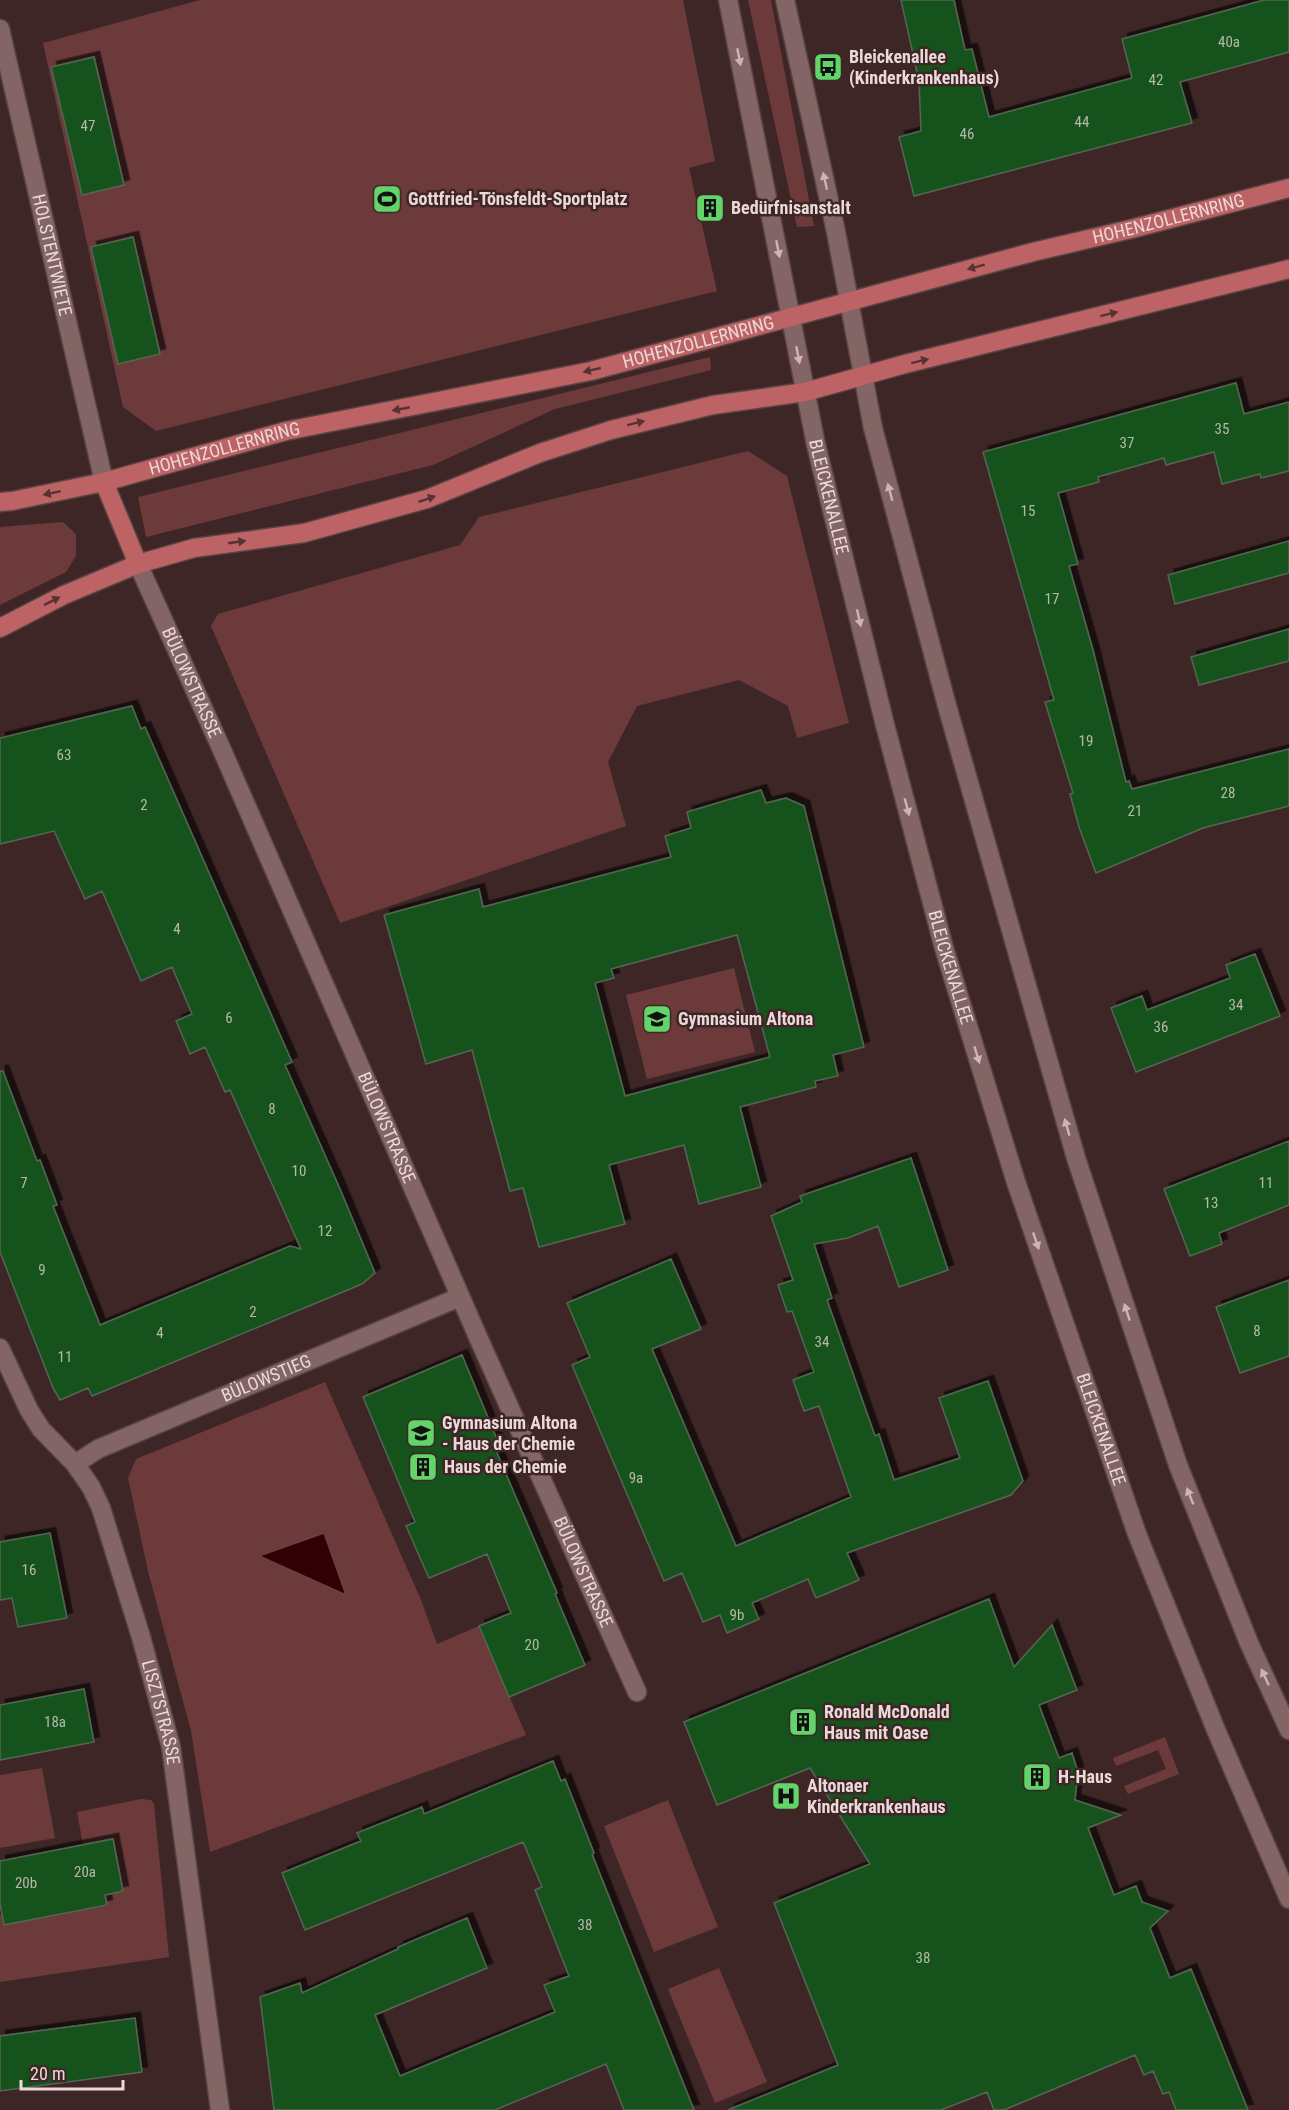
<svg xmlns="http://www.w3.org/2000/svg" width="1289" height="2110" font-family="'Roboto Condensed',sans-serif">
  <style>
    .green { fill: #6c3a3a }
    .water { fill: #300005; stroke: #684144; stroke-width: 1.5 }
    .building { fill: #19531e; stroke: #536653; stroke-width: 1.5; fill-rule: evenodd; filter: url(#shadow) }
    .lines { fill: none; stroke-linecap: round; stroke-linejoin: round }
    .minor-casing { stroke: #584443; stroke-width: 21 }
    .major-casing { stroke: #584443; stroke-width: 21 }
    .minor { stroke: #826564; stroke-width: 18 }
    .major { stroke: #bd6365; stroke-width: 18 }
    .oneway { fill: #cbb6b5 }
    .oneway2 { fill: #583233 }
    .labels { text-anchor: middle; stroke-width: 5; stroke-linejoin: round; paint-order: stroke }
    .number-label { font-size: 15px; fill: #b6b8aa }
    .poi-label { font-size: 18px; font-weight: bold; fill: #ead9d8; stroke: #3f2626; text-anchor: start }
    .street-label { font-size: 18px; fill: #ead9d8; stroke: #3f2626 }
  </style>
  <defs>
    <filter id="shadow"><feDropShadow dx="5.5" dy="-5.5" stdDeviation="0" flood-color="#0009"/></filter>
  </defs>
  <rect width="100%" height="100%" fill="#3f2626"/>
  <path class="green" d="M 200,0 L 683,0 L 715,161 L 689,168 L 717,291 L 156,431 L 123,407 L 43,43 Z
    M 748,0 L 771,0 L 814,226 L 797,227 Z
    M 710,357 L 711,370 L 555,409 L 433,465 L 146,537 L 138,497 Z
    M 748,451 L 787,476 L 849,723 L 797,738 L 788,706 L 739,680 L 637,706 L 608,762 L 626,826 L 340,923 L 211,626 L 218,614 L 460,545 L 479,517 Z
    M 63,522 L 76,534 L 76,556 L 66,572 L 0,605 L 0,527 Z
    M 734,968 L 755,1052 L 647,1079 L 626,995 Z
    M 325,1382 L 421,1600 L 437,1644 L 479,1626 L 526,1735 L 210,1852 L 191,1731 L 148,1571 L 128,1478 L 136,1459 Z
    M 1165,1737 L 1179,1774 L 1128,1794 L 1124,1786 L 1166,1769 L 1158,1750 L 1116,1766 L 1113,1758 Z
    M 42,1768 L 55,1838 L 0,1848 L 0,1775 Z
    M 141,1799 L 151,1800 L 154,1804 L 169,1957 L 0,1982 L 0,1915 L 2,1915 L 5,1925 L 39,1918 L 70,1902 L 72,1912 L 107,1905 L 105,1895 L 123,1891 L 113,1840 L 83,1845 L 77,1812 Z
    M 668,1800 L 718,1927 L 654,1952 L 604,1826 Z
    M 719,1968 L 767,2082 L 715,2103 L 668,1989 Z"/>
  <path class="water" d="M 324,1533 L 346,1595 L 259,1556 Z"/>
  <path class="building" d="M 901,0 L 954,0 L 965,50 L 972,49 L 989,117 L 1132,78 L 1122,39 L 1264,0 L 1289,0 L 1289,52 L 1180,82 L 1192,123 L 914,196 L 899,137 L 921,131 L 919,81 Z
    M 94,57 L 124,185 L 82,195 L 51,67 Z
    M 133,237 L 160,354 L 118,364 L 91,247 Z
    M 1236,383 L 1244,414 L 1289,402 L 1289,471 L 1261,478 L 1260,474 L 1222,484 L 1214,452 L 1166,465 L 1164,458 L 1098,477 L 1099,482 L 1058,493 L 1078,564 L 1069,566 L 1093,650 L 1126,782 L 1129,781 L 1132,789 L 1289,749 L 1289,806 L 1203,828 L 1096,873 L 1079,827 L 1070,794 L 1073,793 L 1045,702 L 1054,700 L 983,452 Z
    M 1289,541 L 1289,573 L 1175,604 L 1168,575 Z
    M 1289,629 L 1289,661 L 1199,685 L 1191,657 Z
    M 132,706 L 141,729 L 145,727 L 292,1062 L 285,1065 L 340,1189 L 375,1273 L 362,1284 L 92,1396 L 88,1388 L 60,1400 L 53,1388 L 0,1252 L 0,1071 L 3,1071 L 37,1161 L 40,1160 L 57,1205 L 53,1206 L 100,1325 L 290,1246 L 301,1249 L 230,1090 L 225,1092 L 205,1047 L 190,1054 L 176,1021 L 192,1014 L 172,967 L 141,981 L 102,891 L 85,899 L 54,831 L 0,844 L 0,738 Z
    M 761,790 L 766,803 L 786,798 L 804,806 L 864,1047 L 833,1055 L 838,1076 L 815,1081 L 816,1087 L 740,1107 L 761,1187 L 699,1204 L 684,1145 L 609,1165 L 625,1224 L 539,1247 L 523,1188 L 510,1191 L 472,1050 L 426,1064 L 384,915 L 479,889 L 483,907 L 671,857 L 665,836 L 691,828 L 687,812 ZM 737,935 L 770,1057 L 625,1096 L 595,983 L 614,978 L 611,969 Z
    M 1255,954 L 1280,1016 L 1136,1072 L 1111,1008 L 1142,996 L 1147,1010 L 1230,978 L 1226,965 Z
    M 1289,1141 L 1289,1205 L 1219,1233 L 1222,1244 L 1190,1256 L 1164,1189 Z
    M 911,1158 L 948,1270 L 899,1287 L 878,1226 L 848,1238 L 814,1244 L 832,1298 L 827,1300 L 875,1436 L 879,1434 L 894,1480 L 960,1458 L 939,1398 L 988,1381 L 1023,1481 L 1011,1495 L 847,1553 L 859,1580 L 816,1598 L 808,1579 L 752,1603 L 759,1619 L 727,1633 L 720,1615 L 703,1622 L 682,1573 L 664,1581 L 572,1365 L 590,1357 L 567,1303 L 671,1259 L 701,1329 L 652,1349 L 736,1546 L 851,1497 L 819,1406 L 804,1411 L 793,1380 L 814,1372 L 792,1311 L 787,1312 L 778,1285 L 793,1280 L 771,1216 L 802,1202 L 800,1196 Z
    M 1289,1280 L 1289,1356 L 1240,1373 L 1216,1307 Z
    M 462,1355 L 499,1444 L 494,1446 L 557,1593 L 555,1594 L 585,1665 L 509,1697 L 479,1626 L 511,1613 L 487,1554 L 429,1578 L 406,1526 L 415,1522 L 363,1397 Z
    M 50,1533 L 67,1618 L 18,1627 L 12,1598 L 0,1600 L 0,1542 Z
    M 989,1599 L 1014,1667 L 1052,1625 L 1077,1690 L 1039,1705 L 1059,1758 L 1072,1753 L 1078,1772 L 1075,1800 L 1121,1815 L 1088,1828 L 1114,1895 L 1136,1886 L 1142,1902 L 1168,1911 L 1150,1928 L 1170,1978 L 1191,1969 L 1248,2110 L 1176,2110 L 1169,2092 L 1163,2094 L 1153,2071 L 1144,2075 L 1135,2055 L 1004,2110 L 994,2110 L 987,2092 L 941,2110 L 728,2110 L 838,2065 L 774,1903 L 870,1864 L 810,1768 L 717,1805 L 684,1722 Z
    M 84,1689 L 94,1742 L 0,1760 L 0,1705 Z
    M 553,1761 L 561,1781 L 565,1779 L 594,1853 L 592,1854 L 694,2110 L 624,2110 L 606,2064 L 495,2110 L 274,2110 L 260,1997 L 300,1983 L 302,1993 L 398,1949 L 398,1947 L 467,1918 L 487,1968 L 375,2015 L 400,2076 L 555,2012 L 544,1985 L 569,1976 L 535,1890 L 542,1887 L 523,1842 L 305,1930 L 282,1873 L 361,1841 L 357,1833 L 422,1807 L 424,1814 Z
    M 113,1839 L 123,1891 L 105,1895 L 107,1905 L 4,1925 L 0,1904 L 0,1861 Z
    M 135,2018 L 142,2072 L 0,2091 L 0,2036 Z"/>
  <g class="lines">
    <g class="minor-casing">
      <g id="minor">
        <path id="s1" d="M 728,0 L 816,445 L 885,725 L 944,948 L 1016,1182 L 1137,1534 L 1216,1730 L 1289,1899"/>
        <path d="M 785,0 L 836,232 L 873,428 L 947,706 L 1076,1158 L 1178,1465 L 1249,1643 L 1289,1730"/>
        <path id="s2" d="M 0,29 L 104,482"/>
        <path id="s3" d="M 138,564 L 222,750 L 478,1337 L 637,1692"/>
        <path id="s4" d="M 0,1348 L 29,1410 L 41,1429 L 75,1464 L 91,1487 L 101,1508 L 141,1637 L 171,1747 L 220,2110"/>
        <path id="s5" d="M 75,1464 L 98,1449 L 460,1297"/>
      </g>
    </g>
    <g class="major-casing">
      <g id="major">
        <path d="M 104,482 L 138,564"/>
        <path id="s6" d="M 0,502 L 12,501 L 104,482 L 286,431 L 591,371 L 1033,252 L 1131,229 L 1289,188"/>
        <path d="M 0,628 L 64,595 L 138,564 L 194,548 L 304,533 L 427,499 L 540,453 L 611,430 L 713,405 L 805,392 L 905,364 L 1289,269"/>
      </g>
    </g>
    <use href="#minor" class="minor"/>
    <use href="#major" class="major"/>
  </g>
  <defs><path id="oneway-solid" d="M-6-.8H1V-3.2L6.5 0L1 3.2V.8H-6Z" transform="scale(1.5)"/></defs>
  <g class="oneway">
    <use href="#oneway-solid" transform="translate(739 57) rotate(79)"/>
    <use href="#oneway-solid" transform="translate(825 181) rotate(-103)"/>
    <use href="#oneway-solid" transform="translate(778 249) rotate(79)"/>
    <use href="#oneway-solid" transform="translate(798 355) rotate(79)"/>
    <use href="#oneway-solid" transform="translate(890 492) rotate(-105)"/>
    <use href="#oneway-solid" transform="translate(859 618) rotate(77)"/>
    <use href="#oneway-solid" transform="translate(907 807) rotate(75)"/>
    <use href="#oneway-solid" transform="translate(977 1055) rotate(73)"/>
    <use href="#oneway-solid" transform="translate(1067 1127) rotate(-106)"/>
    <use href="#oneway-solid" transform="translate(1036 1241) rotate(71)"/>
    <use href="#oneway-solid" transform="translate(1127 1312) rotate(-108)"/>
    <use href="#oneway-solid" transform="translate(1190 1496) rotate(-112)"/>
    <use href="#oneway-solid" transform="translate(1265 1677) rotate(-115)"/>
  </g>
  <g class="oneway2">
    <use href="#oneway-solid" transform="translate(976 267) rotate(165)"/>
    <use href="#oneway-solid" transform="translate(1109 314) rotate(-14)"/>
    <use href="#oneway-solid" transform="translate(920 361) rotate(-14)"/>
    <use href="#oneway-solid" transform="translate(592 370) rotate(167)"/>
    <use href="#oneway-solid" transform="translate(401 409) rotate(169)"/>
    <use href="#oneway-solid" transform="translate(636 423) rotate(-14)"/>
    <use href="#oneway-solid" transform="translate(52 493) rotate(168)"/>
    <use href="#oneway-solid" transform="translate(427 499) rotate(-19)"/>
    <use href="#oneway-solid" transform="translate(237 542) rotate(-8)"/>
    <use href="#oneway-solid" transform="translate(52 601) rotate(-27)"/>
  </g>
  <defs>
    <g id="bus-square" transform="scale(1.5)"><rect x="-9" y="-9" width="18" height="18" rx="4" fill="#62d469" stroke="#3f2626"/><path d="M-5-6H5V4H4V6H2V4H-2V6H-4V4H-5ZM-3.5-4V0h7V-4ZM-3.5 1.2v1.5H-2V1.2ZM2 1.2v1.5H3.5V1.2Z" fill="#111"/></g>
    <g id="stadium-square" transform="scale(1.5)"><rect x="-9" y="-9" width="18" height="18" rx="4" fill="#62d469" stroke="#3f2626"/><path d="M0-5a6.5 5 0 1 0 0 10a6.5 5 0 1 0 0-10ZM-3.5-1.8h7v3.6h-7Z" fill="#111"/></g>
    <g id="building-square" transform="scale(1.5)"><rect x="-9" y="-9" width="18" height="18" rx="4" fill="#62d469" stroke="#3f2626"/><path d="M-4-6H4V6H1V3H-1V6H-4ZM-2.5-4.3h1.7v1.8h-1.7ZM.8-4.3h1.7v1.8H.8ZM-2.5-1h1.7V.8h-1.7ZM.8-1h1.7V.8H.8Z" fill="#111"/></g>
    <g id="school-square" transform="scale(1.5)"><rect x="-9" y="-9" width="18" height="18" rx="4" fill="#62d469" stroke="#3f2626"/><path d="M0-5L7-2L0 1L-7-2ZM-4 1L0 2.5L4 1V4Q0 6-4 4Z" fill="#111"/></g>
    <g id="hospital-square" transform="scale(1.5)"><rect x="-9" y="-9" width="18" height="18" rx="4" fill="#62d469" stroke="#3f2626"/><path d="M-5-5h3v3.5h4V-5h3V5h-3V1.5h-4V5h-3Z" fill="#111"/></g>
  </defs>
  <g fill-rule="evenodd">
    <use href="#bus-square" x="828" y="67"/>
    <use href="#stadium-square" x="387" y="199"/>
    <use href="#building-square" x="710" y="208"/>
    <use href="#school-square" x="657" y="1019"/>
    <use href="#school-square" x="421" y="1433"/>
    <use href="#building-square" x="423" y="1467"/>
    <use href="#building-square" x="803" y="1722"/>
    <use href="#building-square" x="1037" y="1777"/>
    <use href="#hospital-square" x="786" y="1796"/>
  </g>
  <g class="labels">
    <g class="number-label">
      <text x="1229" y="47">40a</text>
      <text x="1156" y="85">42</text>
      <text x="1082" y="127">44</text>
      <text x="88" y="131">47</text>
      <text x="967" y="139">46</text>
      <text x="1222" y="434">35</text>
      <text x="1127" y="448">37</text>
      <text x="1028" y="516">15</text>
      <text x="1052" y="604">17</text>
      <text x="1086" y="746">19</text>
      <text x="64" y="760">63</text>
      <text x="1228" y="798">28</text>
      <text x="144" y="810">2</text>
      <text x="1135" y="816">21</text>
      <text x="177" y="934">4</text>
      <text x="1236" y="1010">34</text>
      <text x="229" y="1023">6</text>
      <text x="1161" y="1032">36</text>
      <text x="272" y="1114">8</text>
      <text x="299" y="1176">10</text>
      <text x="24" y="1188">7</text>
      <text x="1266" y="1188">11</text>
      <text x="1211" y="1208">13</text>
      <text x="325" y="1236">12</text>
      <text x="42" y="1275">9</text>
      <text x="253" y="1317">2</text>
      <text x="1257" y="1336">8</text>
      <text x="160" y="1338">4</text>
      <text x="822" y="1347">34</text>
      <text x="65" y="1362">11</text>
      <text x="636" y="1483">9a</text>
      <text x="29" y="1575">16</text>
      <text x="737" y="1620">9b</text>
      <text x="532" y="1650">20</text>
      <text x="55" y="1727">18a</text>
      <text x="85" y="1877">20a</text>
      <text x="26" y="1888">20b</text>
      <text x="585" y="1930">38</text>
      <text x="923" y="1963">38</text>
    </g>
    <g class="poi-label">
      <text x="849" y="63">Bleickenallee<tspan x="849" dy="21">(Kinderkrankenhaus)</tspan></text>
      <text x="408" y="205">Gottfried-Tönsfeldt-Sportplatz</text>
      <text x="731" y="214">Bedürfnisanstalt</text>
      <text x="678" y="1025">Gymnasium Altona</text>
      <text x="442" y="1429">Gymnasium Altona<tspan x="442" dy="21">- Haus der Chemie</tspan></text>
      <text x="444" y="1473">Haus der Chemie</text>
      <text x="824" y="1718">Ronald McDonald<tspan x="824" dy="21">Haus mit Oase</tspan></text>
      <text x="1058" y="1783">H-Haus</text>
      <text x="807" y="1792">Altonaer<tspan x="807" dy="21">Kinderkrankenhaus</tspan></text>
    </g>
    <g class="street-label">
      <text dy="6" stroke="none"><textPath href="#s6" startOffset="1203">HOHENZOLLERNRING</textPath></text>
      <text dy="6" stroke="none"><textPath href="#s2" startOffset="232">HOLSTENTWIETE</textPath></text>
      <text dy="6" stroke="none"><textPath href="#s6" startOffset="717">HOHENZOLLERNRING</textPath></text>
      <text dy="6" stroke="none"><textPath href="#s6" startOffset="231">HOHENZOLLERNRING</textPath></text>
      <text dy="6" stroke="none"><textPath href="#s1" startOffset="507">BLEICKENALLEE</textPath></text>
      <text dy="6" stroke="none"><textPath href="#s3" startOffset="130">BÜLOWSTRASSE</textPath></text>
      <text dy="6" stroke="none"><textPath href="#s1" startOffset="993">BLEICKENALLEE</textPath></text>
      <text dy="6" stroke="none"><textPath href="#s3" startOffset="616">BÜLOWSTRASSE</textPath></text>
      <text dy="6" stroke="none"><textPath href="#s5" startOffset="210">BÜLOWSTIEG</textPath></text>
      <text dy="6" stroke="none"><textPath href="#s1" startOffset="1479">BLEICKENALLEE</textPath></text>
      <text dy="6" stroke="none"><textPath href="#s3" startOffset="1102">BÜLOWSTRASSE</textPath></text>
      <text dy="6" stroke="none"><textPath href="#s4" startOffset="404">LISZTSTRASSE</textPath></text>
    </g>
  </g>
  <path d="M21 2080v9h102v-9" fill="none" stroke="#ead9d8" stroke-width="3"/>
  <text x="30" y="2080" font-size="18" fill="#ead9d8" stroke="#3f2626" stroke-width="4.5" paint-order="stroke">20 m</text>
</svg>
